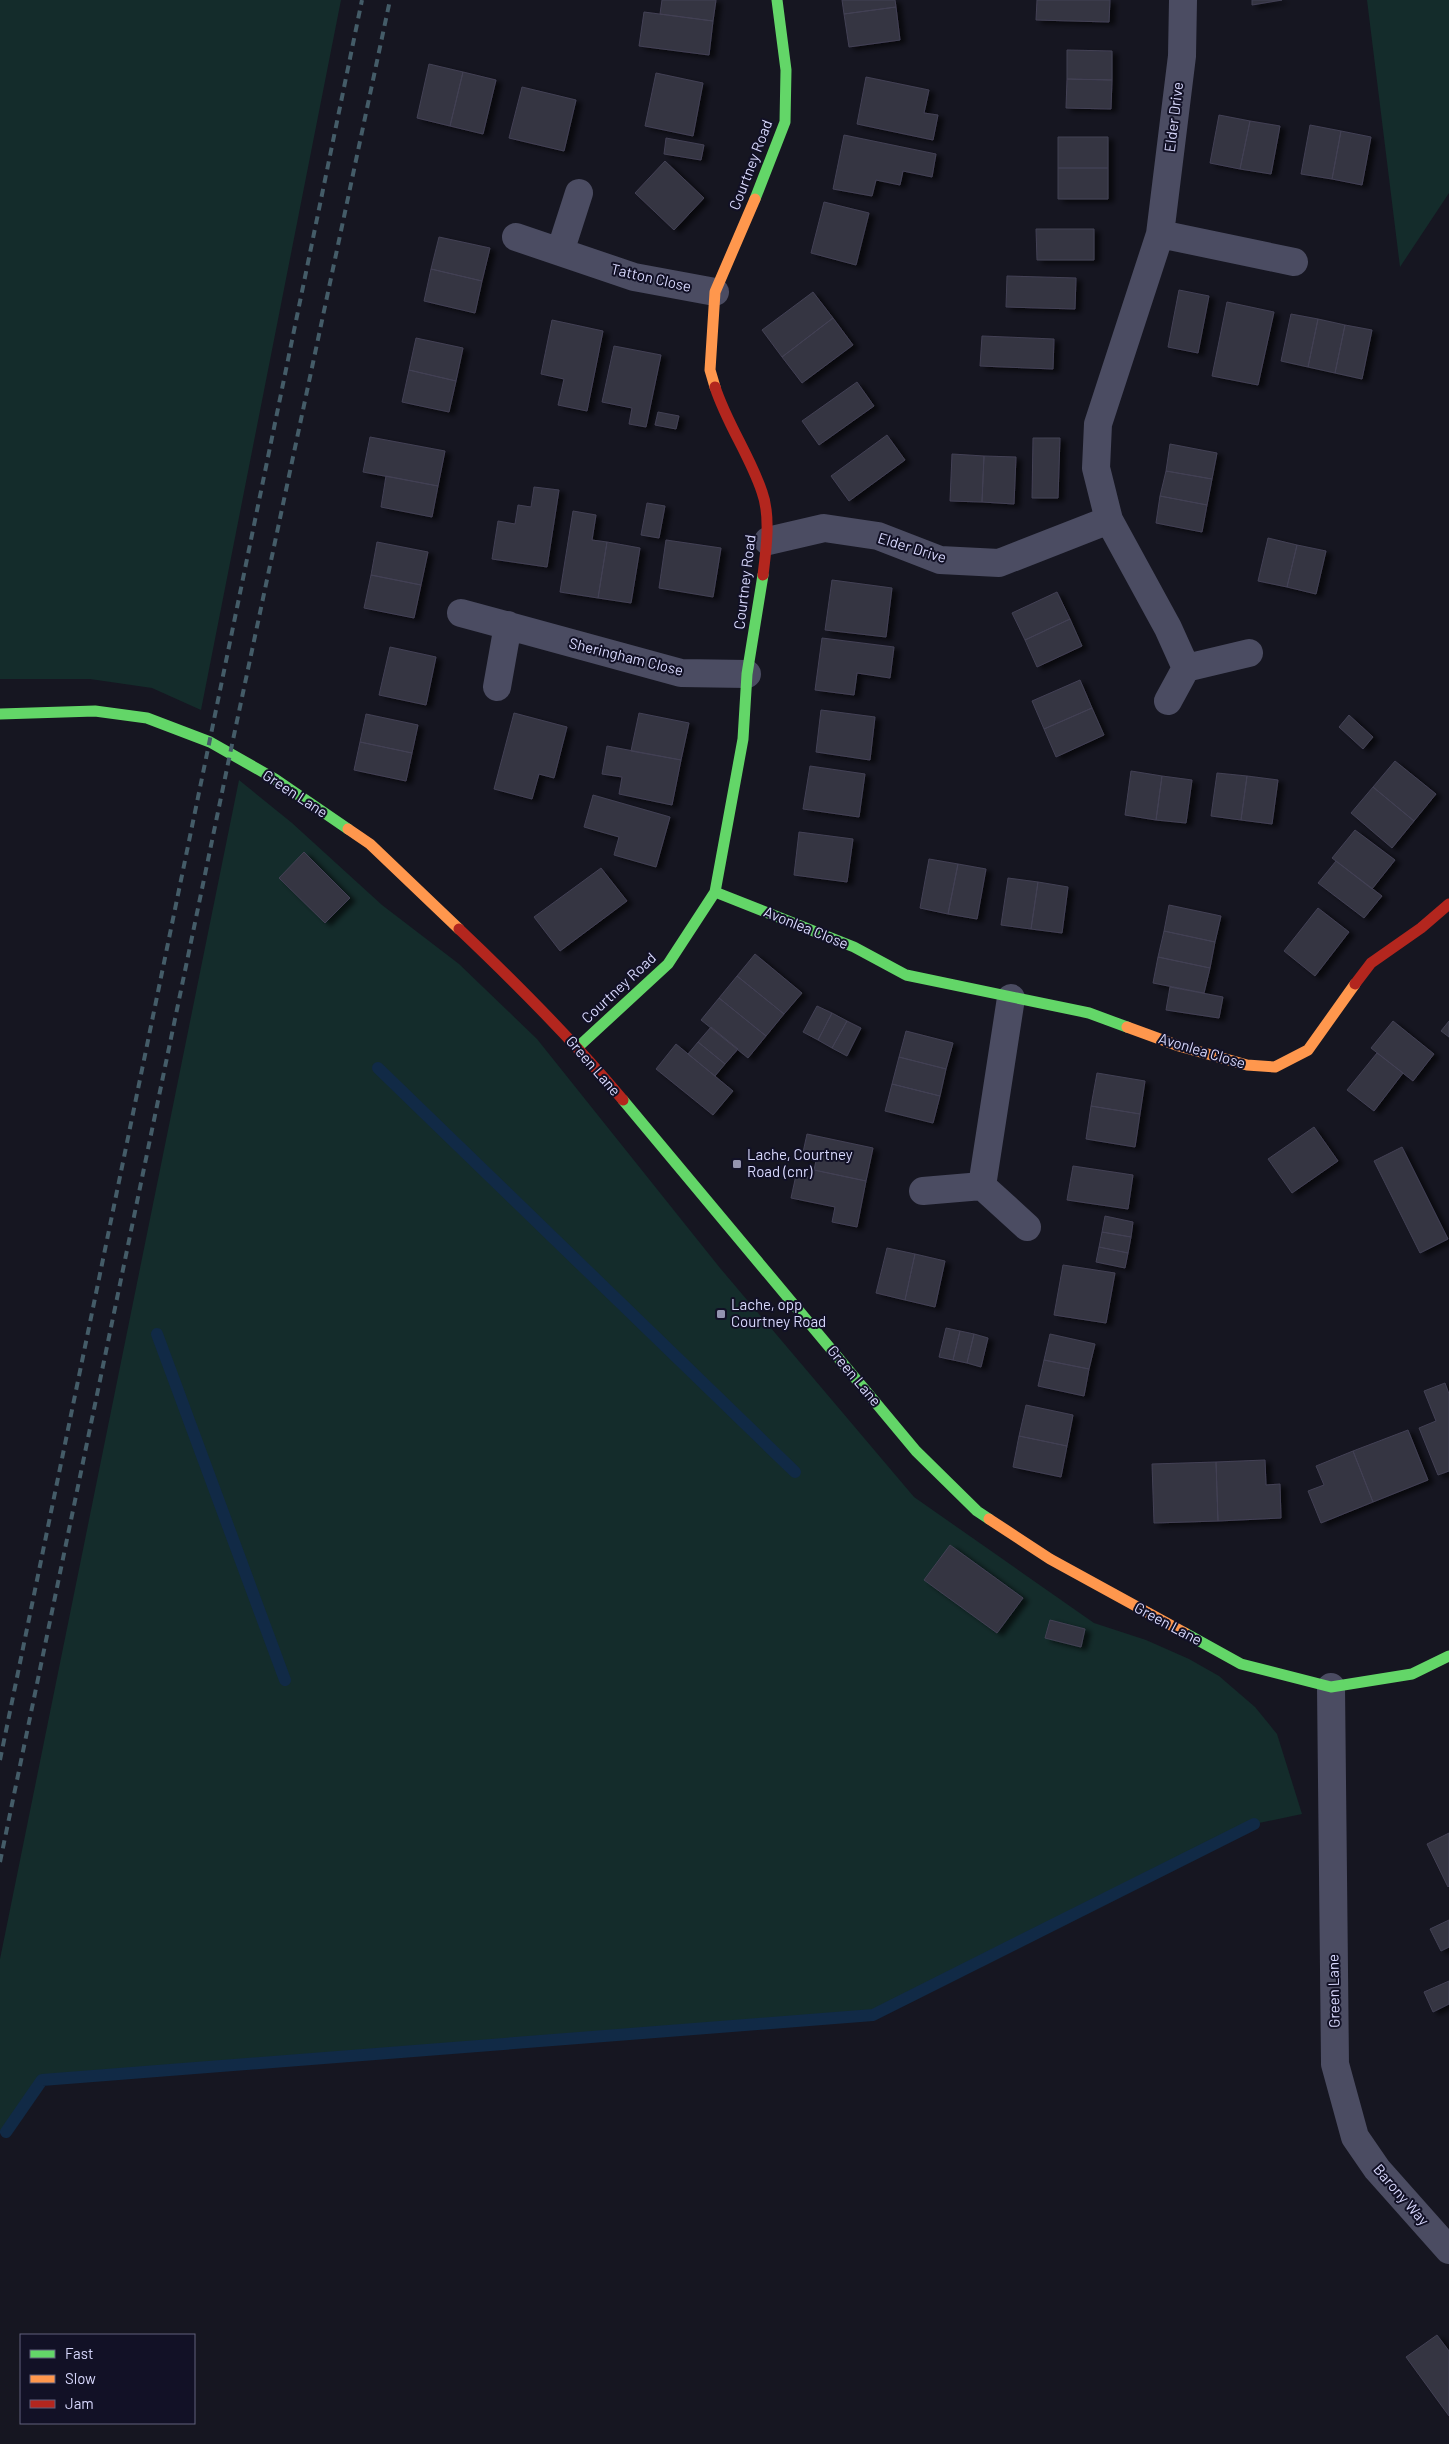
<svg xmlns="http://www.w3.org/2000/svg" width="1449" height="2444" font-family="Barlow,sans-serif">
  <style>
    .green { fill: #142c2b }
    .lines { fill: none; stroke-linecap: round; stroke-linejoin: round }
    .stream { stroke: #112a46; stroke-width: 12 }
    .building { fill: #343443; stroke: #434154; filter: url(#shadow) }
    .street { stroke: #4b4c62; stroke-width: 28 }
    .fast { stroke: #63d668; stroke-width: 11 }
    .slow { stroke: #ff974d; stroke-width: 11 }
    .jam { stroke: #b3261e; stroke-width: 11 }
    .rail { stroke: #445c68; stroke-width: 4; stroke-dasharray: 8 6; stroke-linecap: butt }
    .poi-dot { fill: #9494b0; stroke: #121126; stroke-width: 2 }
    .labels { text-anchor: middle; stroke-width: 4; stroke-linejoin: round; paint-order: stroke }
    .street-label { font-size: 15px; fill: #d8d8fd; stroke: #121126 }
    .poi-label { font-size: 15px; fill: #d8d8fd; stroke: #121126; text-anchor: start }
  </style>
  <defs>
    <filter id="shadow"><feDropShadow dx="5.5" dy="3" stdDeviation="2.5" flood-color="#0009"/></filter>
  </defs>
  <rect width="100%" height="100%" fill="#161621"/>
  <path class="green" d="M 0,0 L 341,0 L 201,710 L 152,688 L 90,679 L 0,679 Z
    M 1367,0 L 1449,0 L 1449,193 L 1400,267 Z
    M 239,780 L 292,823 L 382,905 L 459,964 L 537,1039 L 720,1268 L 914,1497 L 1094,1623 L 1146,1640 L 1189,1659 L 1219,1676 L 1255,1707 L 1277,1734 L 1302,1814 L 1254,1824 L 873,2015 L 42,2080 L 6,2132 L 0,2132 L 0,1959 Z"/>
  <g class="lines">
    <path class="stream" d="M 378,1068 L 795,1472
      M 157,1334 L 285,1680
      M 6,2132 L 42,2080 L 873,2015 L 1254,1824"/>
  </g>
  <path class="building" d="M 662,0 L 716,0 L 713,21 L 660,14 Z
    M 842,0 L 895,0 L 896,7 L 844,14 Z
    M 1037,0 L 1110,0 L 1109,22 L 1036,20 Z
    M 1252,0 L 1282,0 L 1252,5 Z
    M 896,7 L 900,40 L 849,47 L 844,14 Z
    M 644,12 L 713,21 L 709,55 L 639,46 Z
    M 1067,50 L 1112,51 L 1112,80 L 1067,79 Z
    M 429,64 L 463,72 L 450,126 L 417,118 Z
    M 463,72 L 496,80 L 483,134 L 450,126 Z
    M 656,73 L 703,83 L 693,136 L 645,126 Z
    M 866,77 L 929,90 L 924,113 L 938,115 L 933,140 L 857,124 Z
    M 1067,79 L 1112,80 L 1111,109 L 1066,108 Z
    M 522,87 L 576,100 L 564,151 L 509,138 Z
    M 1219,115 L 1250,121 L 1240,169 L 1210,163 Z
    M 1250,121 L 1280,126 L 1271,174 L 1240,169 Z
    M 1310,125 L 1341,131 L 1332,179 L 1301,174 Z
    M 1341,131 L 1371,137 L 1362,185 L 1332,179 Z
    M 844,135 L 936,154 L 932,177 L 903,171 L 900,185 L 876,180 L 872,196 L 833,189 Z
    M 1058,137 L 1108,137 L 1108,168 L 1058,168 Z
    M 666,138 L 704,145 L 701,160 L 664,154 Z
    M 665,161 L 704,198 L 674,230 L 635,193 Z
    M 1058,168 L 1108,168 L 1108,199 L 1058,199 Z
    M 824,202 L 869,213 L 856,265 L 811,253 Z
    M 1036,229 L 1094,229 L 1094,260 L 1037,260 Z
    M 439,237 L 490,248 L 482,281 L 431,269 Z
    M 431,269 L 482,281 L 475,313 L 424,301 Z
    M 1007,276 L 1076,278 L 1075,309 L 1006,307 Z
    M 1179,290 L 1209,296 L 1198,353 L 1168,347 Z
    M 813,292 L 833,318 L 782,357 L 762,330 Z
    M 1227,302 L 1274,312 L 1258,385 L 1212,376 Z
    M 1291,314 L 1318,319 L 1308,367 L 1281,361 Z
    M 833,318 L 853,345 L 802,383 L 782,357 Z
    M 1318,319 L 1345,325 L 1335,373 L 1308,367 Z
    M 552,320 L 603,331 L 587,411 L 558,405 L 564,379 L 541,374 Z
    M 1345,325 L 1372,330 L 1362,379 L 1335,373 Z
    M 982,336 L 1054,339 L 1053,369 L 980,366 Z
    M 416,338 L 463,348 L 456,381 L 409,370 Z
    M 614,346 L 661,355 L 646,427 L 629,424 L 632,408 L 602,402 Z
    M 409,370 L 456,381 L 449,412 L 402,402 Z
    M 857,382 L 874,406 L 819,445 L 802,421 Z
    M 658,412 L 679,416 L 676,429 L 655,425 Z
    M 887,435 L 905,460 L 849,501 L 831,476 Z
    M 370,437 L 445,451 L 438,486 L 363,472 Z
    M 1033,438 L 1060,438 L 1058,498 L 1032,498 Z
    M 1170,444 L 1217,453 L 1212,479 L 1166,471 Z
    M 952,454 L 984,456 L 982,502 L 950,501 Z
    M 984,456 L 1016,457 L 1014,504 L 982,502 Z
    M 1166,471 L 1212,479 L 1207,505 L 1160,496 Z
    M 386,476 L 438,486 L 432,517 L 381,507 Z
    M 534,487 L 559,490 L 547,567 L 492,559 L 498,521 L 515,524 L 518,505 L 531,507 Z
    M 1160,496 L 1207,505 L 1202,532 L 1156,523 Z
    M 647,503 L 665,506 L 659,538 L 641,535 Z
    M 573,511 L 596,515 L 592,540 L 607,542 L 598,598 L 560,592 Z
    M 1268,538 L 1297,545 L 1287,587 L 1258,581 Z
    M 666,540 L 721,548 L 713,597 L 659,588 Z
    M 377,542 L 428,552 L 421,585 L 371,575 Z
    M 607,542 L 640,548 L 631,603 L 598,598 Z
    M 1297,545 L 1326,551 L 1316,594 L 1287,587 Z
    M 371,575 L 421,585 L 414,618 L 364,608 Z
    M 832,580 L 892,588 L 886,637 L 825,630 Z
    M 1057,592 L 1070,619 L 1025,640 L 1012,613 Z
    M 1070,619 L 1082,646 L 1037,667 L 1025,640 Z
    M 822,638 L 894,647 L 890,678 L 857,673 L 854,695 L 815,690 Z
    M 390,647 L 436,657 L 426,705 L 379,695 Z
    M 1080,680 L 1092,708 L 1044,729 L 1032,701 Z
    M 1092,708 L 1104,735 L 1056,757 L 1044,729 Z
    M 821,710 L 875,717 L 870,760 L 816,752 Z
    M 514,713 L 567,727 L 554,778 L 539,774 L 532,799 L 494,789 Z
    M 639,713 L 689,723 L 681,760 L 631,751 Z
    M 366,714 L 418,725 L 412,753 L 360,742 Z
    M 1349,715 L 1373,737 L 1363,749 L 1339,727 Z
    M 360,742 L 412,753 L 406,781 L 354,770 Z
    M 607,746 L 681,760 L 672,805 L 619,794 L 622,777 L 602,774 Z
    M 1395,761 L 1436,794 L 1414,821 L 1373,787 Z
    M 810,766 L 865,774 L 859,817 L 803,809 Z
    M 1131,771 L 1162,776 L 1156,820 L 1125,815 Z
    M 1217,773 L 1247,776 L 1241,820 L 1211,816 Z
    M 1162,776 L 1192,780 L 1186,823 L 1156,820 Z
    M 1247,776 L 1278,780 L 1272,824 L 1241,820 Z
    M 1373,787 L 1414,821 L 1392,848 L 1351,813 Z
    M 593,795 L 670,817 L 656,867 L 614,855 L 619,837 L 584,827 Z
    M 1355,830 L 1395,860 L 1372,889 L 1332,858 Z
    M 799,832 L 853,839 L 847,882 L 794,875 Z
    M 304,852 L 350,898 L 325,923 L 279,878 Z
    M 929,859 L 958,864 L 948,914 L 920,908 Z
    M 1336,861 L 1382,896 L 1364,918 L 1318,883 Z
    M 958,864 L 986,869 L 977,919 L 948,914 Z
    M 601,868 L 627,901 L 560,951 L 534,917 Z
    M 1008,878 L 1038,882 L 1031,929 L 1001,925 Z
    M 1038,882 L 1068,887 L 1062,933 L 1031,929 Z
    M 1169,905 L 1221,916 L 1215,942 L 1164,931 Z
    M 1318,908 L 1349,932 L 1315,976 L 1284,951 Z
    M 1164,931 L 1215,942 L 1210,968 L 1158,957 Z
    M 755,954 L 802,993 L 784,1014 L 737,976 Z
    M 1158,957 L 1210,968 L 1204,993 L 1153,983 Z
    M 737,976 L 784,1014 L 766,1036 L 719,998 Z
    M 1170,987 L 1223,997 L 1219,1018 L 1166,1010 Z
    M 719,998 L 766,1036 L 748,1058 L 701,1020 Z
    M 817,1006 L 832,1013 L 818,1040 L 803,1032 Z
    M 832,1013 L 847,1021 L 832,1048 L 818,1040 Z
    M 847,1021 L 861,1028 L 847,1056 L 832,1048 Z
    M 1393,1021 L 1434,1054 L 1413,1081 L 1371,1048 Z
    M 1449,1021 L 1449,1037 L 1441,1031 Z
    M 711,1027 L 738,1049 L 725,1064 L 698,1042 Z
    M 906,1031 L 953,1043 L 946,1069 L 899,1057 Z
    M 698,1042 L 725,1064 L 715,1076 L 688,1054 Z
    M 676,1044 L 733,1091 L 713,1115 L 656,1069 Z
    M 1377,1053 L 1403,1073 L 1374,1111 L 1347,1090 Z
    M 899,1057 L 946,1069 L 940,1096 L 892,1084 Z
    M 1097,1073 L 1145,1081 L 1140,1114 L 1091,1106 Z
    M 892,1084 L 940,1096 L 933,1123 L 885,1111 Z
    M 1091,1106 L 1140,1114 L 1135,1147 L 1086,1139 Z
    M 1314,1127 L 1338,1161 L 1292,1193 L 1268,1159 Z
    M 807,1134 L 873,1148 L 866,1181 L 814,1170 L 816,1161 L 802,1157 Z
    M 1402,1147 L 1448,1239 L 1420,1253 L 1374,1161 Z
    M 1073,1166 L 1133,1175 L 1128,1209 L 1067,1200 Z
    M 814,1170 L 866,1181 L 857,1227 L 832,1222 L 835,1207 L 791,1198 L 796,1175 L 813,1178 Z
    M 1105,1216 L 1133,1222 L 1131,1237 L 1102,1232 Z
    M 1102,1232 L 1131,1237 L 1128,1253 L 1099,1247 Z
    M 1099,1247 L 1128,1253 L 1125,1268 L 1096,1262 Z
    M 887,1248 L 915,1254 L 905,1300 L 876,1293 Z
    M 915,1254 L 945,1261 L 935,1307 L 905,1300 Z
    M 1063,1265 L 1115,1273 L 1106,1323 L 1054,1315 Z
    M 946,1328 L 960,1331 L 953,1360 L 939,1357 Z
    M 960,1331 L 974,1334 L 967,1363 L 953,1360 Z
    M 974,1334 L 988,1338 L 981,1367 L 967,1363 Z
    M 1050,1334 L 1095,1344 L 1089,1369 L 1044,1360 Z
    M 1044,1360 L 1089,1369 L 1084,1396 L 1038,1386 Z
    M 1445,1383 L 1449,1394 L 1449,1471 L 1438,1475 L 1419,1428 L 1436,1421 L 1424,1391 Z
    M 1026,1405 L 1073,1415 L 1067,1446 L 1019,1436 Z
    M 1408,1430 L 1428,1480 L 1373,1502 L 1353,1451 Z
    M 1019,1436 L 1067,1446 L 1061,1477 L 1013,1467 Z
    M 1353,1451 L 1373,1502 L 1321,1523 L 1308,1491 L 1324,1485 L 1316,1466 Z
    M 1265,1460 L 1266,1485 L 1280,1484 L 1281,1518 L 1218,1521 L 1216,1462 Z
    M 1216,1462 L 1218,1521 L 1154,1523 L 1152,1464 Z
    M 950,1545 L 1023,1598 L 997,1633 L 924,1580 Z
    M 1050,1620 L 1085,1629 L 1081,1647 L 1045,1638 Z
    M 1449,1833 L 1449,1886 L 1448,1887 L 1427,1844 Z
    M 1449,1920 L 1449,1947 L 1441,1951 L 1430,1929 Z
    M 1449,1981 L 1449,2004 L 1433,2012 L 1424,1992 Z
    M 1437,2335 L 1449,2351 L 1449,2416 L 1406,2357 Z"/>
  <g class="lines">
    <path class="street" d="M 1183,0 L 1182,56 L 1160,234 L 1098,424 L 1096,468 L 1109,520 L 1168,628 L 1186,668
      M 1160,234 L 1294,262
      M 516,237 L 634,277 L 715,292
      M 560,252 L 579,193
      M 768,541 L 824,528 L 878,536 L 940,560 L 999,563 L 1109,520
      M 461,613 L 681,673 L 747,674
      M 497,687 L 508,625
      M 1168,701 L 1186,668 L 1249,653
      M 1011,998 L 982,1186 L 1027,1227
      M 923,1191 L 982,1186
      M 1331,1687 L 1335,2064 L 1355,2137 L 1377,2169 L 1449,2250"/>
    <path class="fast" d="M 755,199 L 785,122 L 786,70 L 777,0
      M 0,714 L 95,711 L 147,718 L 210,742 L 275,779 L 348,829
      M 715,892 L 854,947 L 906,975 L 1089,1013 L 1127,1027
      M 578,1047 L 668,964 L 715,892 L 743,739 L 747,674 L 763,575
      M 623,1100 L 916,1451 L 977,1511 L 989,1519
      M 1185,1633 L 1241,1664 L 1331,1687 L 1412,1674 L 1449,1656"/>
    <path class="slow" d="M 715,387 L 710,370 L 715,292 L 755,199
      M 348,829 L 370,844 L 459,929
      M 1127,1027 L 1179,1046 L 1247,1065 L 1275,1067 L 1308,1050 L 1355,984
      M 989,1519 L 1050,1559 L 1185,1633"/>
    <path class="jam" d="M 715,387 C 727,424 750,456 762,492 C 771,516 766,551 763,575
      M 459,929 C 517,984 572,1039 623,1100
      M 1355,984 L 1371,963 L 1421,928 L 1449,904"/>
    <path class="rail" d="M 0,1760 L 362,0
      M 0,1862 L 230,754 L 390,0"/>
  </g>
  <g class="poi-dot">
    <rect x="732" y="1159" width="10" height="10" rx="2.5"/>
    <rect x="716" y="1309" width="10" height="10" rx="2.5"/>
  </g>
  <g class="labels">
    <g class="street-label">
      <text transform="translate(1174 117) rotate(-83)" y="5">Elder Drive</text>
      <text transform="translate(751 165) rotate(-69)" y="5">Courtney Road</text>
      <text transform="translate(651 278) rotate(13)" y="5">Tatton Close</text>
      <text transform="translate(912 548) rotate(17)" y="5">Elder Drive</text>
      <text transform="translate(745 582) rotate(-83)" y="5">Courtney Road</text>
      <text transform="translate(626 657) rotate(14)" y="5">Sheringham Close</text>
      <text transform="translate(295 794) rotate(33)" y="5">Green Lane</text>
      <text transform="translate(806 928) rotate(22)" y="5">Avonlea Close</text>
      <text transform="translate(619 988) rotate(-43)" y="5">Courtney Road</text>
      <text transform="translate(1202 1051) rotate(17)" y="5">Avonlea Close</text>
      <text transform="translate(593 1066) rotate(49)" y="5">Green Lane</text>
      <text transform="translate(854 1376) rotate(50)" y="5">Green Lane</text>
      <text transform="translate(1168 1624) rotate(28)" y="5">Green Lane</text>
      <text transform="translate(1334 1991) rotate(-91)" y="5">Green Lane</text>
      <text transform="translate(1401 2195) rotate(49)" y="5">Barony Way</text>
    </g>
    <g class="poi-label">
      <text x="747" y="1160">Lache, Courtney<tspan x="747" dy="17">Road (cnr)</tspan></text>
      <text x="731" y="1310">Lache, opp<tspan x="731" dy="17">Courtney Road</tspan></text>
    </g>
  </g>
  <rect x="20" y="2334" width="175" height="90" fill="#121126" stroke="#61617c"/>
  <rect x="30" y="2350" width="25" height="8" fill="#63d668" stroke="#61617c"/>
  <text x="65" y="2359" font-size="15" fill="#d8d8fd">Fast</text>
  <rect x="30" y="2375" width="25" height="8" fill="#ff974d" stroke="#61617c"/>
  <text x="65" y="2384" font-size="15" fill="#d8d8fd">Slow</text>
  <rect x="30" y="2400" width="25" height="8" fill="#b3261e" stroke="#61617c"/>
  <text x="65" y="2409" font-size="15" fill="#d8d8fd">Jam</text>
</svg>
